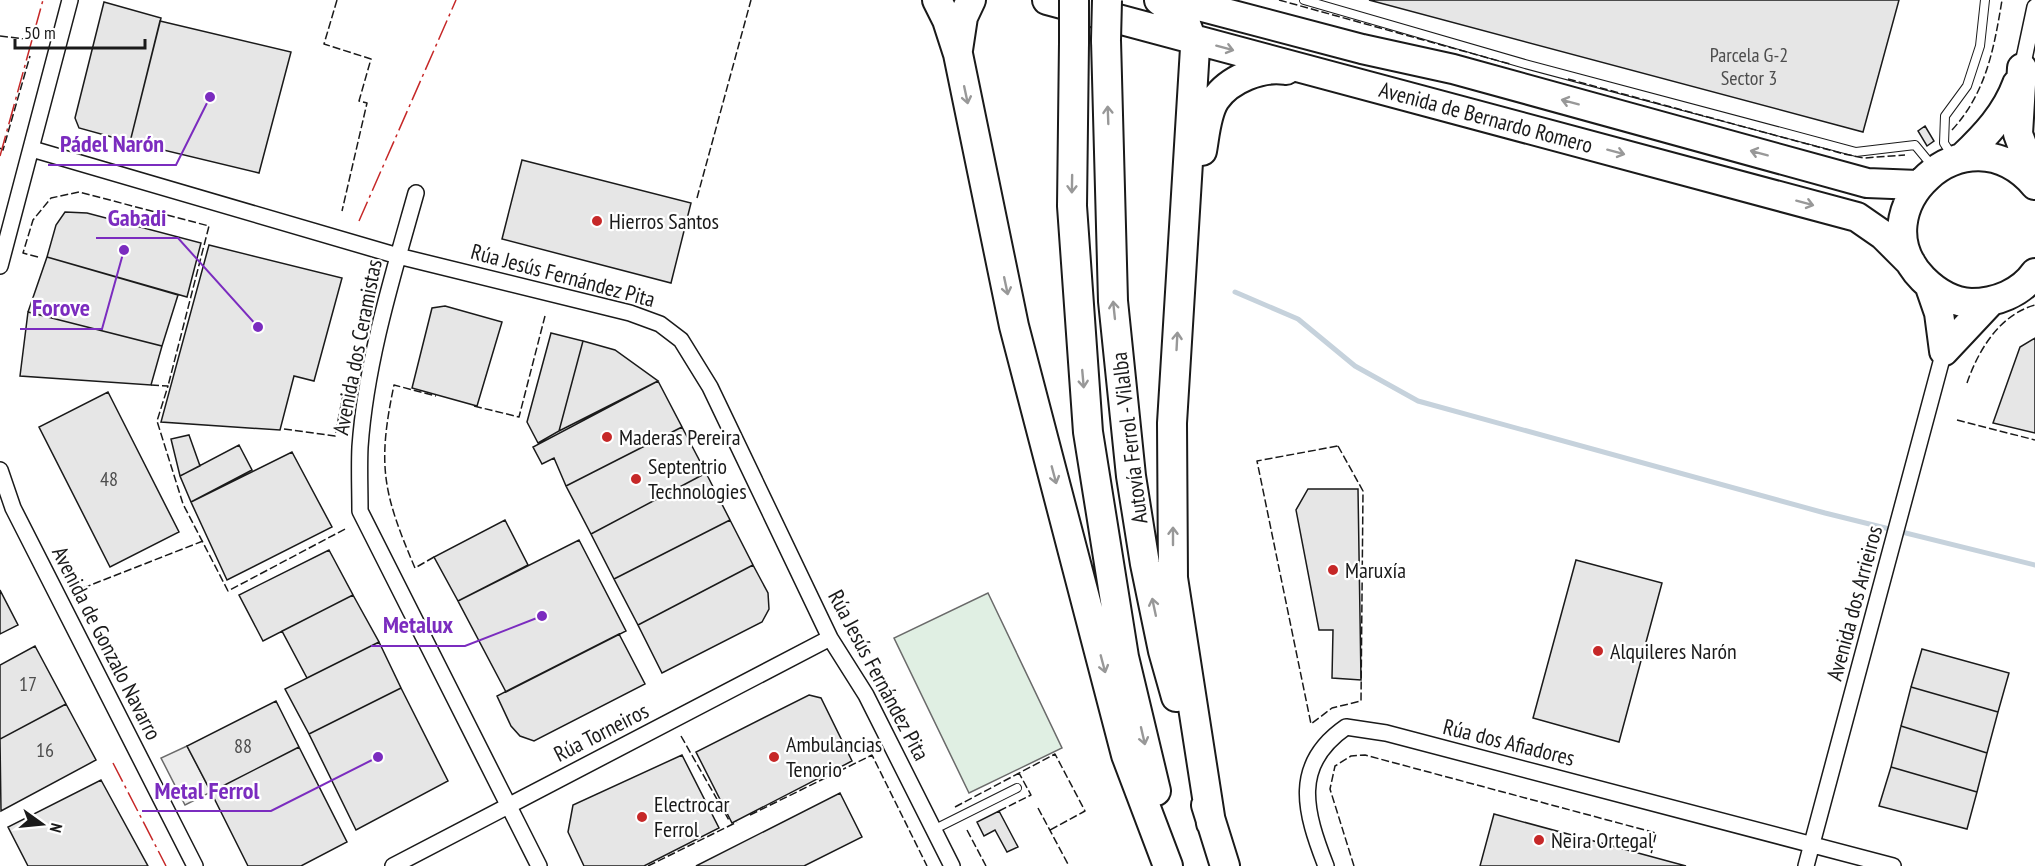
<svg xmlns="http://www.w3.org/2000/svg" width="2035" height="866" font-family="'PT Sans Narrow',sans-serif">
  <style>
    .green { fill: #e0efe3; stroke: #6a6a6a; stroke-width: 1.5 }
    .parking { fill: #ededed; stroke: #6a6a6a; stroke-width: 1.5 }
    .lines { fill: none; stroke-linecap: round; stroke-linejoin: round }
    .stream { stroke: #c6d2dc; stroke-width: 5 }
    .building { fill: #e6e6e6; stroke: #1a1a1a; stroke-width: 1.5 }
    .lane-casing { stroke: #1a1a1a; stroke-width: 10 }
    .street-casing { stroke: #1a1a1a; stroke-width: 18 }
    .highway-casing { stroke: #1a1a1a; stroke-width: 32 }
    .lane { stroke: #fff; stroke-width: 8 }
    .street { stroke: #fff; stroke-width: 15 }
    .highway { stroke: #fff; stroke-width: 28 }
    .highway-bridge-casing { stroke: #1a1a1a; stroke-width: 32; stroke-linecap: butt }
    .highway-bridge { stroke: #fff; stroke-width: 28 }
    .fence { stroke: #1a1a1a; stroke-width: 1.5; stroke-dasharray: 8 3; stroke-linecap: butt }
    .power { stroke: #c62828; stroke-width: 1.5; stroke-dasharray: 21 4.5 3 4.5; stroke-linecap: butt }
    .oneway { stroke: #989898 }
    .poi-dot { fill: #c62828; stroke: #fff; stroke-width: 2 }
    .labels { text-anchor: middle; stroke-width: 4.5; stroke-linejoin: round; paint-order: stroke }
    .number-label { font-size: 20px; fill: #4d4d4d }
    .street-label { font-size: 22px; fill: #1a1a1a; stroke: #fff }
    .poi-label { font-size: 22px; fill: #1a1a1a; stroke: #fff; text-anchor: start }
    .leader { fill: none; stroke: #7b2cbf; stroke-width: 2 }
    .callout-dot { fill: #7b2cbf; stroke: #fff; stroke-width: 2 }
    .callout-label { font-size: 24px; text-anchor: middle; font-weight: bold; fill: #7b2cbf; stroke: #fff; stroke-width: 4.5; stroke-linejoin: round; paint-order: stroke }
  </style>
  <rect width="100%" height="100%" fill="#fff"/>
  <path class="green" d="M 988,593 L 1062,748 L 969,793 L 894,638 Z"/>
  <path class="parking" d="M 187,746 L 211,792 L 185,805 L 161,758 Z"/>
  <g class="lines">
    <path class="stream" d="M 1235,292 L 1298,319 L 1355,366 L 1418,401 L 1825,513 L 2035,565"/>
  </g>
  <path class="building" d="M 1369,0 L 1899,0 L 1863,132 Z
    M 104,2 L 161,18 L 130,142 L 79,128 L 75,118 Z
    M 160,21 L 291,52 L 259,173 L 130,142 Z
    M 1925,126 L 1934,141 L 1927,146 L 1918,131 Z
    M 522,160 L 691,203 L 671,283 L 502,239 Z
    M 65,212 L 87,213 L 201,243 L 187,297 L 47,257 L 56,225 Z
    M 209,245 L 342,278 L 314,381 L 294,376 L 280,430 L 161,422 Z
    M 47,257 L 178,295 L 162,346 L 28,312 Z
    M 445,306 L 502,322 L 477,406 L 412,388 L 432,308 Z
    M 28,312 L 162,346 L 151,385 L 20,376 Z
    M 551,333 L 583,341 L 559,431 L 538,443 L 527,422 Z
    M 2035,338 L 2035,433 L 1993,423 L 2020,347 Z
    M 583,341 L 615,350 L 658,381 L 559,431 Z
    M 658,381 L 682,427 L 566,486 L 554,458 L 542,464 L 533,447 Z
    M 108,392 L 179,532 L 110,567 L 39,427 Z
    M 682,427 L 706,473 L 591,534 L 566,486 Z
    M 189,435 L 200,466 L 180,476 L 171,439 Z
    M 239,445 L 252,470 L 191,502 L 180,476 Z
    M 292,452 L 332,527 L 227,580 L 191,502 Z
    M 706,473 L 730,520 L 614,579 L 591,534 Z
    M 1308,489 L 1358,489 L 1361,680 L 1332,678 L 1333,630 L 1319,630 L 1296,510 Z
    M 505,520 L 528,565 L 458,601 L 434,557 Z
    M 730,520 L 753,565 L 638,625 L 614,579 Z
    M 579,540 L 626,631 L 506,692 L 458,601 Z
    M 329,550 L 353,595 L 263,641 L 239,595 Z
    M 1576,560 L 1662,583 L 1619,742 L 1533,718 Z
    M 753,565 L 768,593 L 769,609 L 762,622 L 662,673 L 638,625 Z
    M 0,590 L 18,625 L 0,634 Z
    M 353,595 L 379,642 L 307,678 L 282,631 Z
    M 619,634 L 645,684 L 534,741 L 520,736 L 511,726 L 497,696 Z
    M 379,642 L 401,688 L 309,734 L 285,689 Z
    M 35,646 L 66,704 L 0,739 L 0,665 Z
    M 1922,649 L 2009,673 L 1998,712 L 1911,687 Z
    M 1911,687 L 1998,712 L 1987,753 L 1901,726 Z
    M 401,688 L 448,781 L 356,830 L 309,734 Z
    M 809,695 L 821,698 L 852,761 L 732,823 L 696,752 Z
    M 276,701 L 299,747 L 211,792 L 187,746 Z
    M 66,704 L 96,760 L 1,811 L 0,739 Z
    M 1901,726 L 1987,753 L 1977,792 L 1891,767 Z
    M 299,747 L 347,842 L 301,866 L 248,866 L 211,792 Z
    M 682,755 L 719,828 L 644,866 L 584,866 L 568,832 L 573,805 Z
    M 1891,767 L 1977,792 L 1967,829 L 1879,806 Z
    M 101,780 L 148,866 L 28,866 L 8,827 Z
    M 840,793 L 862,837 L 804,866 L 696,866 Z
    M 999,811 L 1018,847 L 1007,852 L 995,830 L 984,836 L 977,822 Z
    M 1494,814 L 1686,866 L 1480,866 Z"/>
  <g class="lines">
    <g class="lane-casing">
      <path id="lane" d="M 1304,0 L 1525,64 L 1856,152 L 1915,145 L 1934,168
        M 1953,157 L 1944,143 L 1945,116 L 1967,86 L 1980,46 L 1985,0
        M 933,830 L 1017,788"/>
    </g>
    <g class="street-casing">
      <path id="street" d="M 2022,68 L 2035,7
        M 32,149 L 398,256 L 630,313 L 660,324 L 681,340 L 710,387 L 830,638 L 866,695 L 952,866
        M 416,193 C 393,275 366,361 360,447 C 359,468 360,489 360,511 L 539,866
        M 0,266 L 70,0
        M 0,470 L 13,508 L 195,866
        M 393,866 L 830,638
        M 1326,866 C 1305,812 1291,765 1346,727 L 1386,733 L 1893,866
        M 1806,866 L 1944,351"/>
    </g>
    <g class="highway-casing">
      <path id="highway" d="M 937,0 L 947,20 L 958,54 L 1014,326 L 1126,755 L 1168,866
        M 1047,0 L 1857,217 L 1883,235 L 1911,263
        M 1159,0 L 1184,19 L 1195,48 L 1172,423 L 1173,578 L 1211,823
        M 1176,0 L 1362,49 L 1453,69 L 1867,183 L 1918,185
        M 1106,40 L 1113,301 L 1131,476 L 1145,564 L 1163,651 L 1176,697
        M 1074,42 L 1072,206 L 1088,432 L 1124,657 L 1156,791
        M 958,50 L 963,17 L 971,0
        M 2022,68 L 2018,134 L 2035,180
        M 1202,151 C 1205,135 1206,114 1215,100 C 1229,79 1262,66 1286,70
        M 1963,157 C 1985,136 2006,114 2017,84
        M 2035,185 C 1966,105 1856,211 1923,279 C 1936,292 1953,302 1971,303 C 1996,303 2021,293 2035,273
        M 1930,287 L 1939,313 L 1944,351
        M 1944,351 L 1990,302
        M 1206,805 L 1225,866"/>
    </g>
    <use href="#lane" class="lane"/>
    <use href="#street" class="street"/>
    <use href="#highway" class="highway"/>
    <g class="highway-bridge-casing">
      <path id="highway-bridge" d="M 1106,40 L 1107,0
        M 1074,42 L 1074,0"/>
    </g>
    <use href="#highway-bridge" class="highway-bridge"/>
    <path class="fence" d="M 337,0 L 324,44 L 371,59 L 359,101 L 367,103 L 342,211
      M 1279,0 L 1510,64
      M 0,36 L 33,40
      M 1568,79 L 1844,154 L 1864,158 L 1905,155
      M 1952,130 C 1986,93 1994,49 2002,0
      M 0,148 L 3,150 L 30,56
      M 697,198 L 751,0
      M 38,257 L 23,253 L 33,220 L 51,198 L 79,192 L 209,226 L 168,386
      M 1967,383 C 1978,351 1999,315 2035,305
      M 151,385 L 168,386 L 157,421 L 183,504 L 228,591 L 347,528
      M 474,406 L 519,417 L 545,316
      M 1957,420 L 2035,440
      M 284,429 L 335,436 L 344,390
      M 1338,446 L 1363,491 L 1361,701 L 1332,708 L 1311,724 L 1257,461 Z
      M 434,557 L 415,568 C 383,493 377,466 394,385 L 436,396
      M 83,588 L 203,541
      M 681,736 L 730,822
      M 955,807 L 1055,754 L 1085,811 L 1050,830
      M 1038,808 L 1069,866
      M 999,811 L 1031,795 L 1019,773
      M 750,815 L 872,755 L 927,866
      M 967,830 L 986,866
      M 648,866 L 737,822
      M 1354,866 L 1330,789 L 1335,766 L 1351,756 L 1365,755 L 1656,833 L 1651,854"/>
    <path class="power" d="M 0,156 L 43,0
      M 359,221 L 456,0
      M 113,763 L 166,866"/>
  </g>
  <defs><path id="oneway-shaft" d="M-6 0H5M1.5-3L5.5 0L1.5 3" fill="none" stroke-width="1.6" stroke-linecap="round" stroke-linejoin="round" transform="scale(1.5)"/></defs>
  <g class="oneway">
    <use href="#oneway-shaft" transform="translate(1225 48) rotate(15)"/>
    <use href="#oneway-shaft" transform="translate(966 95) rotate(78)"/>
    <use href="#oneway-shaft" transform="translate(1570 102) rotate(-165)"/>
    <use href="#oneway-shaft" transform="translate(1108 115) rotate(-92)"/>
    <use href="#oneway-shaft" transform="translate(1616 152) rotate(15)"/>
    <use href="#oneway-shaft" transform="translate(1759 153) rotate(-165)"/>
    <use href="#oneway-shaft" transform="translate(1072 184) rotate(91)"/>
    <use href="#oneway-shaft" transform="translate(1805 203) rotate(15)"/>
    <use href="#oneway-shaft" transform="translate(1006 286) rotate(78)"/>
    <use href="#oneway-shaft" transform="translate(1114 310) rotate(-96)"/>
    <use href="#oneway-shaft" transform="translate(1177 341) rotate(-87)"/>
    <use href="#oneway-shaft" transform="translate(1083 379) rotate(85)"/>
    <use href="#oneway-shaft" transform="translate(1054 475) rotate(75)"/>
    <use href="#oneway-shaft" transform="translate(1173 536) rotate(-90)"/>
    <use href="#oneway-shaft" transform="translate(1154 607) rotate(-102)"/>
    <use href="#oneway-shaft" transform="translate(1103 664) rotate(75)"/>
    <use href="#oneway-shaft" transform="translate(1143 736) rotate(77)"/>
  </g>
  <g class="poi-dot">
    <circle cx="597" cy="221" r="6"/>
    <circle cx="607" cy="437" r="6"/>
    <circle cx="636" cy="479" r="6"/>
    <circle cx="1333" cy="570" r="6"/>
    <circle cx="1598" cy="651" r="6"/>
    <circle cx="774" cy="757" r="6"/>
    <circle cx="642" cy="817" r="6"/>
    <circle cx="1539" cy="840" r="6"/>
  </g>
  <g class="labels">
    <g class="number-label">
      <text x="1749" y="62">Parcela G-2<tspan x="1749" dy="23">Sector 3</tspan></text>
      <text x="109" y="486">48</text>
      <text x="28" y="691">17</text>
      <text x="243" y="753">88</text>
      <text x="45" y="757">16</text>
    </g>
    <g class="street-label">
      <text transform="translate(1486 117) rotate(15)" y="8">Avenida de Bernardo Romero</text>
      <text transform="translate(563 275) rotate(15)" y="8">Rúa Jesús Fernández Pita</text>
      <text transform="translate(357 347) rotate(-79)" y="8">Avenida dos Ceramistas</text>
      <text transform="translate(1129 438) rotate(-97)" y="8">Autovía Ferrol - Vilalba</text>
      <text transform="translate(1854 603) rotate(-75)" y="8">Avenida dos Arrieiros</text>
      <text transform="translate(107 643) rotate(63)" y="8">Avenida de Gonzalo Navarro</text>
      <text transform="translate(879 675) rotate(62)" y="8">Rúa Jesús Fernández Pita</text>
      <text transform="translate(601 732) rotate(-27)" y="8">Rúa Torneiros</text>
      <text transform="translate(1509 742) rotate(14)" y="8">Rúa dos Afiadores</text>
    </g>
    <g class="poi-label">
      <text x="609" y="229">Hierros Santos</text>
      <text x="619" y="445">Maderas Pereira</text>
      <text x="648" y="474">Septentrio<tspan x="648" dy="25">Technologies</tspan></text>
      <text x="1345" y="578">Maruxía</text>
      <text x="1610" y="659">Alquileres Narón</text>
      <text x="786" y="752">Ambulancias<tspan x="786" dy="25">Tenorio</tspan></text>
      <text x="654" y="812">Electrocar<tspan x="654" dy="25">Ferrol</tspan></text>
      <text x="1551" y="848">Neira Ortegal</text>
    </g>
  </g>
  <path class="leader" d="M210 97L176 165H48M258 327L178 238H96M124 250L102 329H20M542 616L465 646H371M378 757L271 811H142"/>
  <g class="callout-dot">
    <circle cx="210" cy="97" r="6"/>
    <circle cx="258" cy="327" r="6"/>
    <circle cx="124" cy="250" r="6"/>
    <circle cx="542" cy="616" r="6"/>
    <circle cx="378" cy="757" r="6"/>
  </g>
  <g class="callout-label">
    <text x="112" y="152">Pádel Narón</text>
    <text x="137" y="226">Gabadi</text>
    <text x="61" y="316">Forove</text>
    <text x="418" y="633">Metalux</text>
    <text x="207" y="799">Metal Ferrol</text>
  </g>
  <g transform="translate(42 824) rotate(105)" stroke="#ffffff" stroke-width="4.5" paint-order="stroke">
  <path d="M0-4.5L10 22L0 15L-10 22Z" fill="#1a1a1a"/>
  <text y="-9" font-size="16" font-weight="bold" text-anchor="middle" fill="#1a1a1a">N</text>
  </g>
  <path d="M15 39v9h130v-9" fill="none" stroke="#1a1a1a" stroke-width="3"/>
  <text x="24" y="39" font-size="18" fill="#1a1a1a" stroke="#ffffff" stroke-width="4.5" paint-order="stroke">50 m</text>
</svg>
